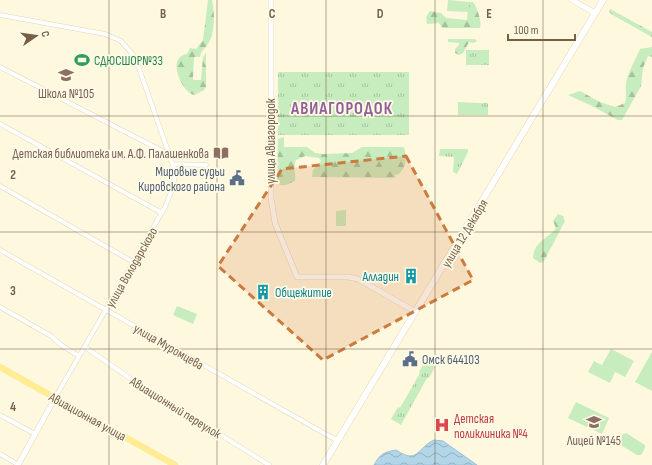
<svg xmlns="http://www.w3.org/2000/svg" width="652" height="465" font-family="'Sofia Sans Condensed',sans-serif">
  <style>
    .forest { fill: url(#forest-firs) }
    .park { fill: url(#park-tufts) }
    .pitch { fill: #c7ecbd }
    .water { fill: url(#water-waves); stroke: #98c3da }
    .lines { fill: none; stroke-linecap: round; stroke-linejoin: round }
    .minor-casing { stroke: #e2d5ba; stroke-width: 5 }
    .tertiary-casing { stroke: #e2d5ba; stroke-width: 6 }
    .secondary-casing { stroke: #e8d7b8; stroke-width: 7 }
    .primary-casing { stroke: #fff; stroke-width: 8 }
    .minor { stroke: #fff; stroke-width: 4 }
    .tertiary { stroke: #fff; stroke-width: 5 }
    .secondary { stroke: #fff; stroke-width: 6 }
    .primary { stroke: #ffec94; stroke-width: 7 }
    .marked { fill: #cc7a3e; fill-opacity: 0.2; stroke: #cc7a3e; stroke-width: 3; stroke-dasharray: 8 5; stroke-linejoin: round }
    .grid { fill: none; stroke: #755f45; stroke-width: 1; stroke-opacity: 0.55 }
    .labels { text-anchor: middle; stroke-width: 3.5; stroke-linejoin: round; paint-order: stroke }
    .leisure-label { font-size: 13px; fill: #27864d; stroke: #fffae6; text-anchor: start }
    .education-label { font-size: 13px; fill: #785e54; stroke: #fffae6 }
    .street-label { font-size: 13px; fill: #755f45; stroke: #fffae6 }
    .service-label { font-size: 13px; fill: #4e5e75; stroke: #fffae6; text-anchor: end }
    .culture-label { font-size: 13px; fill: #0d838f; stroke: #fffae6; text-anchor: end }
    .health-label { font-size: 13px; fill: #be3a42; stroke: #fffae6; text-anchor: start }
    .district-label { font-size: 17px; font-weight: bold; letter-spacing: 1px; fill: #916099; stroke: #fffae6 }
    .grid-label { font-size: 13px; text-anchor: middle; font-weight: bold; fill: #755f45; stroke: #fffae6; stroke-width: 3.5; stroke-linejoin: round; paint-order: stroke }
  </style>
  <defs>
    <pattern id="forest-firs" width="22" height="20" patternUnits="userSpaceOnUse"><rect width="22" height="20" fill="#c7ecbd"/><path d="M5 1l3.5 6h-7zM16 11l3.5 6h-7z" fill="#a6c29b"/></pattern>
    <pattern id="park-tufts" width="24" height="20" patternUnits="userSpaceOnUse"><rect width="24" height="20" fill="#c7ecbd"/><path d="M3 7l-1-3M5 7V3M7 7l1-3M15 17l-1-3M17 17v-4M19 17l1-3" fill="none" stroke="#a6c29b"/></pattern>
    <pattern id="water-waves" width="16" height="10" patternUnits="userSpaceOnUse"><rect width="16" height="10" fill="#b2d6e8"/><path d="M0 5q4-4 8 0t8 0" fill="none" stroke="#95b1be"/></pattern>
  </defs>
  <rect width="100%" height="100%" fill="#fef8df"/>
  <path class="forest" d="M 208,0 L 212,0 C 215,13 215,32 208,44 C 205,49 201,50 200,57 L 194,57 L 193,77 L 193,80 L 201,80 L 203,57 L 206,53 L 206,87 L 204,90 L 194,95 C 181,91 166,57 187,54 L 190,48 L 196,49 L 203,40 Z
    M 469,2 L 473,2 C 477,7 482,21 480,28 L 442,28 L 439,23 L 427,24 L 426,17 L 430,11 L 441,13 L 446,18 L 467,20 Z
    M 610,9 L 652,32 L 652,37 L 611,14 L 609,11 Z
    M 448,39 L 475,39 L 477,41 L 474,43 L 469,42 L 463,53 L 459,55 L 455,53 L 455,49 L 459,45 L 459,43 L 448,42 Z
    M 652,47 L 652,57 L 648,56 L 643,68 L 641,86 L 622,120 L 618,120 L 592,106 L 568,95 L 580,91 L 600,102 L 615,107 L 625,103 C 627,96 625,91 626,84 C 628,71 635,61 640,49 Z
    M 284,137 L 284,147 L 307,147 L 315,153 L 323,154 L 352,153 L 362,147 L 404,147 C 407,159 407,165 399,174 L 395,175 L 395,178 L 312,177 L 313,170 L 321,161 L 319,158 L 305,156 L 296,160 C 293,167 296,173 295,181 L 286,185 L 280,185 L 277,183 L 278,139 Z
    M 558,214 L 563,216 L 565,221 L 544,261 L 540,263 L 533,258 C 534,241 548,239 556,228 L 553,221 Z"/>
  <path class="park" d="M 466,50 L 489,50 L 489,65 L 466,65 Z
    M 278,72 L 409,72 L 409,135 L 278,135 Z
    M 480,103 L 488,103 L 488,115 L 480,115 Z
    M 440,149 L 468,149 L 468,152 L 457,174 L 453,172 L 454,157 L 439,156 Z
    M 425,361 L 435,367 L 429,378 L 427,378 L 401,425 L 391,419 L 398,407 L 400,408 L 420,373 L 419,372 Z"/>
  <path class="pitch" d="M 448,0 L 469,2 L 469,12 L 447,11 Z
    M 359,91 L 369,92 L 369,112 L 358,112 Z
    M 458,102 L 480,103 L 480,115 L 458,115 Z
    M 346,210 L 346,226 L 336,226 L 336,211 Z
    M 177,306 L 197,314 L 193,324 L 173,315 Z
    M 611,349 L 634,361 L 625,377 L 602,365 Z
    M 652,352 L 652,391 L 635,382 Z
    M 594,361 L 615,372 L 610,383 L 588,372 Z
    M 576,402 L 609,418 L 602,434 L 568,418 Z
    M 626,433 L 645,445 L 645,448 L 641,455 L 637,455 L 619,444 L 622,435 Z"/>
  <path class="water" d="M 434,440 L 443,441 L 477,465 L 374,465 C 380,454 384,452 396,450 C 418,465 417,448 434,440 Z"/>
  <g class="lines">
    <g class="minor-casing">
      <path id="minor" d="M 0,15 L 105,34 L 121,41 L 135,57 L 175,171 L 174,185 L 165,207 L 55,398
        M 0,67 L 170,155
        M 0,124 L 162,213
        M 173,164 L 206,165
        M 0,186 L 133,262
        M 0,250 L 338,441
        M 0,307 L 51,336 L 61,345 L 79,356
        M 85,347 L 134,381 L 269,465
        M 0,415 L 35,434
        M 0,454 L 19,465"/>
    </g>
    <g class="tertiary-casing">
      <path id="tertiary" d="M 271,0 L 271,198 L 275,223 L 297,277 L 348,277 L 358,279 L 416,312
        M 572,0 L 595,13
        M 18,465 L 55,398"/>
    </g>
    <g class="secondary-casing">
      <path id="secondary" d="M 323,465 L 603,0"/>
    </g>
    <g class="primary-casing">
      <path id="primary" d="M 0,367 L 175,465"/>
    </g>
    <use href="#minor" class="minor"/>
    <use href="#tertiary" class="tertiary"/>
    <use href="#secondary" class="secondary"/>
    <use href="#primary" class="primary"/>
  </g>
  <path class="marked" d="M 406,156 L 473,280 L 323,360 L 218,266 L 282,169 Z"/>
  <path class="grid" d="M 109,0 L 109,465M 217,0 L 217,465M 326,0 L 326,465M 435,0 L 435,465M 543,0 L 543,465M 0,116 L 652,116M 0,232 L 652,232M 0,349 L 652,349"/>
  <defs>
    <g id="stadium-bare" transform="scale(1.2)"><path d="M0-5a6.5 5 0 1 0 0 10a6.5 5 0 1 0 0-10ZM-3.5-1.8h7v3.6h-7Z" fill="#2e9e5b" stroke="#fffae6" stroke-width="2.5" paint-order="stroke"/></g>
    <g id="school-bare" transform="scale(1.2)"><path d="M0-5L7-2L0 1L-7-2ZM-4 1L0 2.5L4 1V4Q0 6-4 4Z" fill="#8d6e63" stroke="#fffae6" stroke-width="2.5" paint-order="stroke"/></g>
    <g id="library-bare" transform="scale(1.2)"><path d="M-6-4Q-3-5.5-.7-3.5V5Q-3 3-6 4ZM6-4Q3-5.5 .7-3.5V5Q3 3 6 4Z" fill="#8d6e63" stroke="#fffae6" stroke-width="2.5" paint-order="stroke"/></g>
    <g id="civic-bare" transform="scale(1.2)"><path d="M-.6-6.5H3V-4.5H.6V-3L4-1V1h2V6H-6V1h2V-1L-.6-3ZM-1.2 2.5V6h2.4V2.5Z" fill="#5c6f8a" stroke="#fffae6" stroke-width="2.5" paint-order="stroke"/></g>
    <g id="building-bare" transform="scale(1.2)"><path d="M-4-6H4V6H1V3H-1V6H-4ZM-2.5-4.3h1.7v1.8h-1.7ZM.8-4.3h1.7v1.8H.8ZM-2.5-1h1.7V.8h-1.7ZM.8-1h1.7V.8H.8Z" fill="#0f9aa8" stroke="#fffae6" stroke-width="2.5" paint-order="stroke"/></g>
    <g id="hospital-bare" transform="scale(1.2)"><path d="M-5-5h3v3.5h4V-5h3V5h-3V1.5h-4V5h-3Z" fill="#e0444e" stroke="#fffae6" stroke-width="2.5" paint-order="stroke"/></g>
  </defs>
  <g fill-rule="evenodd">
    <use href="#stadium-bare" x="82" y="60"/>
    <use href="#school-bare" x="66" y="75"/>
    <use href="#library-bare" x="221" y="153"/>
    <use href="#civic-bare" x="237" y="178"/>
    <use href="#building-bare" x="411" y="276"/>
    <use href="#building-bare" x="263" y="292"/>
    <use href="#civic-bare" x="410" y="359"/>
    <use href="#school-bare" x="594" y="422"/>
    <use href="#hospital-bare" x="442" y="425"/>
  </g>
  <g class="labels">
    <g class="leisure-label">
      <text x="94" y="65">СДЮСШОР№33</text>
    </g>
    <g class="education-label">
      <text x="66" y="98">Школа №105</text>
      <text x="209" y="158" text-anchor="end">Детская библиотека им. А.Ф. Палашенкова</text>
      <text x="594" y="445">Лицей №145</text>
    </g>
    <g class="street-label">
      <text transform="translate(270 141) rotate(-90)" y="5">улица Авиагородок</text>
      <text transform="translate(464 233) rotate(-59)" y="5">улица 12 Декабря</text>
      <text transform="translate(131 267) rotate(-60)" y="5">улица Володарского</text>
      <text transform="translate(169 346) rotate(30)" y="5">улица Муромцева</text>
      <text transform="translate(176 407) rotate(32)" y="5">Авиационный переулок</text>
      <text transform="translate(88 416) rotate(29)" y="5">Авиационная улица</text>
    </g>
    <g class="service-label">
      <text x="225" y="176">Мировые судьи<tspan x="225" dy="15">Кировского района</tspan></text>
      <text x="422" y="364" text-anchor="start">Омск 644103</text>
    </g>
    <g class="culture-label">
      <text x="399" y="281">Алладин</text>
      <text x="275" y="297" text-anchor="start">Общежитие</text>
    </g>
    <g class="health-label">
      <text x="454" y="423">Детская<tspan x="454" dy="15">поликлиника №4</tspan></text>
    </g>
    <g class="district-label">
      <text x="342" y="114">АВИАГОРОДОК</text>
    </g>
  </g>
  <g class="grid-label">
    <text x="163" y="18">B</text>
    <text x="272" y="18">C</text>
    <text x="380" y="18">D</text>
    <text x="489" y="18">E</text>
    <text x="13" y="179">2</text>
    <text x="13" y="295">3</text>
    <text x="13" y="411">4</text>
  </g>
  <g transform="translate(36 36) rotate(77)" stroke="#fffae6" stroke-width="3" paint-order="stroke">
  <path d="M0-3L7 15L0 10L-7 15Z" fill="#755f45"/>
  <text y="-6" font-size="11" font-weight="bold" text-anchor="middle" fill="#755f45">С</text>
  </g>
  <path d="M508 34v6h67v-6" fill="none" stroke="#755f45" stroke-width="2"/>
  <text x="514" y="34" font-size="12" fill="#755f45" stroke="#fffae6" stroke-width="3" paint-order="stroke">100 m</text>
</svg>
